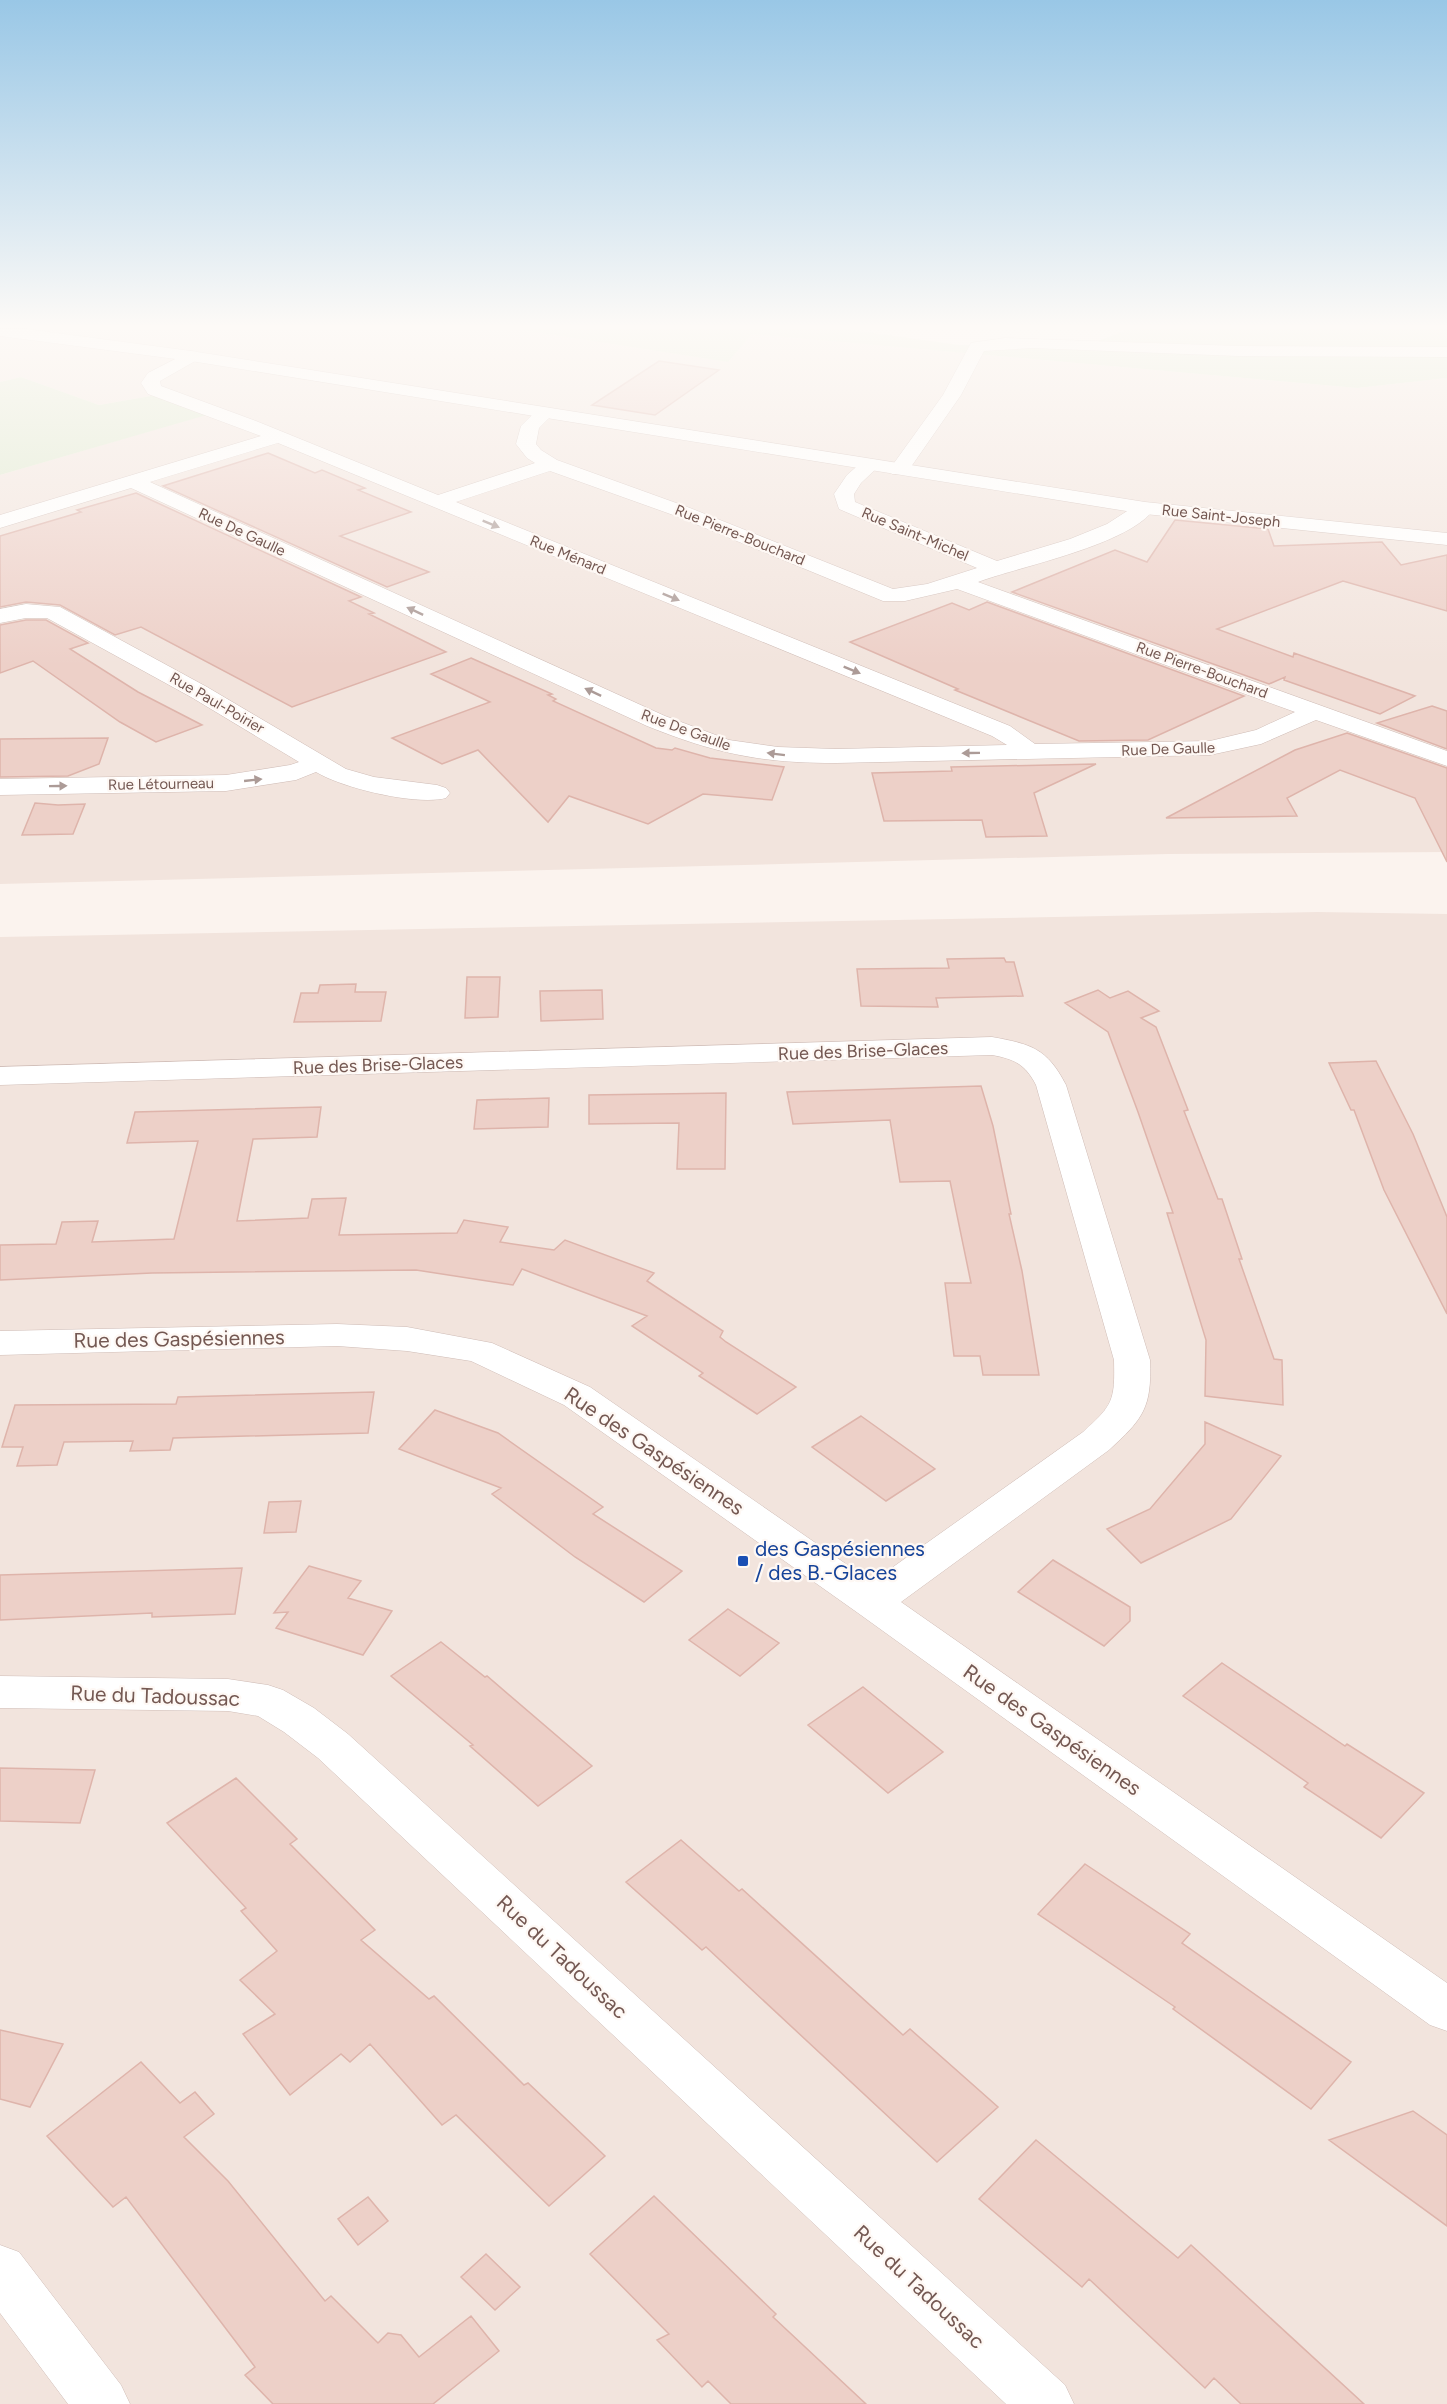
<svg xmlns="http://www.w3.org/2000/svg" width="1447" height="2404" font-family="Figtree,sans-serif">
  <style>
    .residential { fill: #f2e4dd }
    .green { fill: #dde8cd }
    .building { fill: #edd0c8; stroke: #deb4ab; stroke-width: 1.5 }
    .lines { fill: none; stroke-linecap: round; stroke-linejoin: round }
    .minor-casing { stroke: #cfbcb6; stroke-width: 1 }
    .tertiary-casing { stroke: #cfbcb6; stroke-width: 1 }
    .minor { fill: #fff; fill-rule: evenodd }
    .tertiary { fill: #fff; fill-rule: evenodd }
    .oneway { fill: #ac9b97 }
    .transit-dot { fill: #1a4fb4; stroke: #fef8f4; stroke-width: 2 }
    .labels { text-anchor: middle; stroke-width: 4.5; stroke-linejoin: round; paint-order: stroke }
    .far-street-label { font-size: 15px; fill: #745852; stroke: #fef8f4 }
    .street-label { font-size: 18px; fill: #745852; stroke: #fef8f4 }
    .near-street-label { font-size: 21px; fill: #745852; stroke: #fef8f4 }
    .near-transit-label { font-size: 21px; fill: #164399; stroke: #fef8f4; text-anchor: start }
  </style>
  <rect width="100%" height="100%" fill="#fbf3ee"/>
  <path class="residential" d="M 0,329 L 515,329 L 728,362 L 752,334 L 1357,388 L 1447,378 L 1447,852 L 1168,854 L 0,884 L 0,475 L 208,414 L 162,394 L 99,405 L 21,377 L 0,382 Z
    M 1317,912 L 1447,914 L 1447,2404 L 0,2404 L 0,937 Z"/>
  <path class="green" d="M 515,329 L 845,329 L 959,345 L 1085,346 L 1130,329 L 1447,329 L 1447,378 L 1357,388 L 752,334 L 728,362 Z
    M 21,377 L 99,405 L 162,394 L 210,414 L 0,475 L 0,382 Z"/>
  <path class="building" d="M 659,361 L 719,370 L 655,415 L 592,405 Z
    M 268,453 L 315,473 L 322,470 L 365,488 L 358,490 L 411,512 L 340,536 L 429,572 L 387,587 L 163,486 Z
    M 136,493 L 361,597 L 349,601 L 374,613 L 369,614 L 446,652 L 292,707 L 141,627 L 115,635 L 60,605 L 26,602 L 0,607 L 0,536 L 81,512 L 77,510 Z
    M 1175,520 L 1268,529 L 1274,546 L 1382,542 L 1401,565 L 1447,555 L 1447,611 L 1343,581 L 1217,629 L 1293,657 L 1294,653 L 1415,696 L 1380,714 L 1284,680 L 1285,677 L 1269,684 L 1012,592 L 1115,550 L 1147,562 Z
    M 987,602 L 1244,696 L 1148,740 L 1079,741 L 955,690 L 958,689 L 850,642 L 952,603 L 969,610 Z
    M 26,620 L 46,620 L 88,643 L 70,649 L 138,692 L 202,725 L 156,742 L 120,722 L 33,661 L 0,673 L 0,625 Z
    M 471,658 L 552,694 L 548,695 L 556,699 L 553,701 L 656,748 L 672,750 L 675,748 L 710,758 L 784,767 L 772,800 L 703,794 L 648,824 L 569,796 L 548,822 L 478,750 L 442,764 L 392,738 L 490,702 L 431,674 Z
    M 1432,706 L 1447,711 L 1447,749 L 1377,723 Z
    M 1347,733 L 1447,768 L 1447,862 L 1415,798 L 1340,770 L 1287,798 L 1297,816 L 1166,818 L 1295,750 Z
    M 108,738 L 99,764 L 68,776 L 0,777 L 0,739 Z
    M 1096,764 L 1034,793 L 1047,836 L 986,837 L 982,820 L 884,821 L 872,773 L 952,771 L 951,767 Z
    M 35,803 L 58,805 L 85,804 L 73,834 L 22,835 Z
    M 1004,958 L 1006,962 L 1014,962 L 1023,996 L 936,998 L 938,1007 L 861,1006 L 857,969 L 949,968 L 947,959 Z
    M 467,977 L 500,977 L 498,1017 L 465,1018 Z
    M 356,984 L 355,992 L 386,992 L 381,1021 L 294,1022 L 301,993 L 318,993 L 320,985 Z
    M 602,990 L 603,1019 L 541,1021 L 540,991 Z
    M 1098,990 L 1110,998 L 1128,991 L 1159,1011 L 1141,1018 L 1156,1027 L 1188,1110 L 1184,1111 L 1218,1199 L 1222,1199 L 1242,1259 L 1239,1259 L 1274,1359 L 1282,1360 L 1283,1405 L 1205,1396 L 1206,1340 L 1167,1213 L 1173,1213 L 1138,1112 L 1108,1032 L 1065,1003 Z
    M 1376,1061 L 1413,1134 L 1447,1217 L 1447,1314 L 1384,1190 L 1354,1110 L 1351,1110 L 1329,1063 Z
    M 981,1086 L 993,1126 L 1011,1214 L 1009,1214 L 1022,1271 L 1039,1375 L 983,1375 L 980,1356 L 954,1356 L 945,1283 L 971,1283 L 950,1181 L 900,1182 L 890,1120 L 793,1124 L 787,1092 Z
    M 726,1093 L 725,1169 L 677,1169 L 679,1123 L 589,1124 L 589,1095 Z
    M 549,1098 L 548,1127 L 474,1129 L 477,1100 Z
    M 321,1107 L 317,1137 L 253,1139 L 237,1221 L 308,1218 L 312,1199 L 346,1198 L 339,1235 L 457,1233 L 464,1220 L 508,1227 L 500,1242 L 554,1250 L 565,1240 L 654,1273 L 647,1281 L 723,1331 L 720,1337 L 726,1342 L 796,1387 L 757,1414 L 699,1376 L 703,1373 L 632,1326 L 647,1316 L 522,1269 L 513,1285 L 416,1270 L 152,1273 L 0,1280 L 0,1245 L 56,1244 L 62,1222 L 98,1221 L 92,1242 L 174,1239 L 198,1141 L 127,1143 L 135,1112 Z
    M 374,1392 L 368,1433 L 173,1438 L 170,1450 L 130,1451 L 133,1441 L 64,1442 L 57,1465 L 17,1466 L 23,1447 L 2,1447 L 15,1405 L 176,1404 L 178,1397 Z
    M 435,1410 L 498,1433 L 603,1507 L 593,1514 L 682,1571 L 644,1602 L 575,1557 L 492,1494 L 501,1488 L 399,1449 Z
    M 861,1416 L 935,1469 L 886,1501 L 812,1447 Z
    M 1205,1422 L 1281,1456 L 1231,1519 L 1141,1563 L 1107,1529 L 1150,1509 L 1205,1444 Z
    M 301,1501 L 296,1532 L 264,1533 L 269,1502 Z
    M 1053,1560 L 1130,1607 L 1130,1621 L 1104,1646 L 1018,1592 Z
    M 309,1566 L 361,1581 L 348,1598 L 392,1611 L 363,1655 L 276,1628 L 288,1612 L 274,1613 Z
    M 242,1568 L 235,1614 L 152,1617 L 152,1613 L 0,1620 L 0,1575 Z
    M 728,1609 L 779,1643 L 740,1676 L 689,1640 Z
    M 441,1642 L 485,1677 L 487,1676 L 592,1766 L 538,1806 L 470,1746 L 473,1745 L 391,1676 Z
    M 1222,1663 L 1345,1746 L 1347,1744 L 1424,1793 L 1381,1838 L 1304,1787 L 1308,1783 L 1183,1696 Z
    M 863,1687 L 943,1752 L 888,1793 L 808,1725 Z
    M 0,1768 L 95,1770 L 80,1823 L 0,1821 Z
    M 236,1778 L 297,1839 L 290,1844 L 375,1930 L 361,1940 L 429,1999 L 434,1996 L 524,2085 L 528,2083 L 605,2156 L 549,2206 L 456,2115 L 442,2125 L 370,2044 L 350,2062 L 341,2054 L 290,2095 L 243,2034 L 275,2014 L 240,1980 L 277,1951 L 241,1911 L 246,1908 L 167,1823 Z
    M 681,1840 L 739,1891 L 742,1889 L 903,2035 L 910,2029 L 998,2107 L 937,2162 L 706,1947 L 702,1950 L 626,1882 Z
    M 1085,1864 L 1190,1934 L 1182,1943 L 1351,2062 L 1311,2109 L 1173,2009 L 1175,2007 L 1038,1914 Z
    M 0,2030 L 63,2044 L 30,2107 L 0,2099 Z
    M 141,2062 L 180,2103 L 195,2092 L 214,2114 L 184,2137 L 228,2181 L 325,2301 L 331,2296 L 378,2343 L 388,2333 L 401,2335 L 419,2357 L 471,2316 L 499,2351 L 433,2404 L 273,2404 L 245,2375 L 255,2367 L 126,2197 L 113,2207 L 47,2136 Z
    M 1413,2111 L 1447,2135 L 1447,2226 L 1329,2140 Z
    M 1036,2140 L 1178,2258 L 1191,2245 L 1364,2404 L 1241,2404 L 1214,2378 L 1205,2388 L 1089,2279 L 1082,2287 L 979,2199 Z
    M 654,2196 L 776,2314 L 773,2317 L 866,2404 L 731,2404 L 708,2381 L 702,2387 L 657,2340 L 669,2334 L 590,2254 Z
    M 368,2197 L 388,2221 L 358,2245 L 338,2219 Z
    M 486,2254 L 520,2287 L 495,2310 L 461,2277 Z"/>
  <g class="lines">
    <g class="minor-casing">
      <path id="minor" d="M 1005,338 L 1238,346 L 1447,347 L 1447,357 L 1238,356 L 1032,348 L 984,351 L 961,395 L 906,474 L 892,474 L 889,470 L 943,395 L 971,343 Z
        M 191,351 L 197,352 L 200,356 L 197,360 L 160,381 L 161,386 L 256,421 L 438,495 L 535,463 L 527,458 L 516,444 L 521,426 L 537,410 L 551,410 L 553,414 L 539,428 L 536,444 L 541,450 L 557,460 L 690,508 L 893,589 L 927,584 L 977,568 L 839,509 L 834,494 L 847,475 L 863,461 L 877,461 L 880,465 L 861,483 L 854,494 L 855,502 L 997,561 L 1070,539 L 1107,524 L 1138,504 L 1152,504 L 1155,508 C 1130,545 1021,566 978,582 L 1447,751 L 1447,766 L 1316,720 L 1261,744 L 1210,755 L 836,763 C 761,763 717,754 647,726 L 131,488 L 0,528 L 0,515 L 261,436 L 148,394 L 141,383 L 148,373 ZM 278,443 L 992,736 L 1007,745 L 836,749 L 778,747 L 729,740 L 665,716 L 150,482 ZM 550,471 L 676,516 L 883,601 L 905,601 L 957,589 L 1295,712 L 1256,730 L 1210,741 L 1035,744 L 1010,726 L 456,502 Z
        M 26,604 L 60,607 L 207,687 L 346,769 L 374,777 L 437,785 L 446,788 L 450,793 L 446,798 C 417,806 342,788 316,772 L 296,780 L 226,791 L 0,795 L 0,779 L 226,775 L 290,765 L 299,762 L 191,697 L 47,618 L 26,618 L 0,623 L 0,609 Z
        M 992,1037 C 1031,1044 1047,1048 1066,1085 L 1150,1360 C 1152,1408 1143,1419 1109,1450 L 901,1602 L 1447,1983 L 1447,2031 L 1430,2025 L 858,1613 L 564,1405 L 471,1361 L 407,1351 L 337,1346 L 0,1355 L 0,1331 L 337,1324 L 407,1327 L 492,1343 L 590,1387 L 872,1582 L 1083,1432 C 1113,1405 1115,1401 1114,1360 L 1036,1085 C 1025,1064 1014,1059 992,1055 L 0,1085 L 0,1067 Z
        M 0,1676 L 228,1679 L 268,1685 L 283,1690 L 314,1708 L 348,1734 L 1065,2385 L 1074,2404 L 1006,2404 L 318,1758 L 284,1732 L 258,1716 L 228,1711 L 0,1708 Z
        M 0,2245 L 19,2252 L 121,2385 L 130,2404 L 68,2404 L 0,2313 Z"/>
    </g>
    <g class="tertiary-casing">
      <path id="tertiary" d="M 0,329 L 26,329 L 191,351 L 1145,502 L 1447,533 L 1447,545 L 1145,514 L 191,361 L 0,336 Z"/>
    </g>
    <use href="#minor" class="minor"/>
    <use href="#tertiary" class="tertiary"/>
  </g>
  <defs><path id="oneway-solid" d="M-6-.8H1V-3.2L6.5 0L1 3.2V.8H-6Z" transform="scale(1.5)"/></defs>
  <g class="oneway">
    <use href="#oneway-solid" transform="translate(491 524) rotate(22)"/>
    <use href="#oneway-solid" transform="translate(671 597) rotate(22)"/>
    <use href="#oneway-solid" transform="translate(415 611) rotate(-155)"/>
    <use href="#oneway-solid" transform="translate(852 670) rotate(22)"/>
    <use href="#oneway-solid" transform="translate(593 692) rotate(-155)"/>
    <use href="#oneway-solid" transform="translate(971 753) rotate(179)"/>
    <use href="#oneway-solid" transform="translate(776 754) rotate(-173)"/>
    <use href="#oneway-solid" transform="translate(253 780) rotate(-6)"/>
    <use href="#oneway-solid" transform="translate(58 786) rotate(-1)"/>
  </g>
  <linearGradient id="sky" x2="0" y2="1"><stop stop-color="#99c7e6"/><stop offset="0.49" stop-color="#fdfaf7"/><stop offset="1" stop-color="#fdfaf7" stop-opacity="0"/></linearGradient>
  <rect width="1447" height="666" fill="url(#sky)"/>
  <rect class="transit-dot" x="737" y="1555" width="12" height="12" rx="3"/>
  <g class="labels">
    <g class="far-street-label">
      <text transform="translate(1221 516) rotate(6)" y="5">Rue Saint-Joseph</text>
      <text transform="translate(242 532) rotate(25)" y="5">Rue De Gaulle</text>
      <text transform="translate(915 534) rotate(23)" y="5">Rue Saint-Michel</text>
      <text transform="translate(740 535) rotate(22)" y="5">Rue Pierre-Bouchard</text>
      <text transform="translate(568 555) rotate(22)" y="5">Rue Ménard</text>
      <text transform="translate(1202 670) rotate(20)" y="5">Rue Pierre-Bouchard</text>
      <text transform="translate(217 703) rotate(30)" y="5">Rue Paul-Poirier</text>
      <text transform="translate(686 730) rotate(20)" y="5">Rue De Gaulle</text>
      <text transform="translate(1168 749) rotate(-2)" y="5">Rue De Gaulle</text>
      <text transform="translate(161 784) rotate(-1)" y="5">Rue Létourneau</text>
    </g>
    <g class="street-label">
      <text transform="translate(863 1051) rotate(-2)" y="6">Rue des Brise-Glaces</text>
      <text transform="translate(378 1065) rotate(-2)" y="6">Rue des Brise-Glaces</text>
    </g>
    <g class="near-street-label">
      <text transform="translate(179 1339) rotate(-1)" y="7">Rue des Gaspésiennes</text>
      <text transform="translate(654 1451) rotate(34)" y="7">Rue des Gaspésiennes</text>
      <text transform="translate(155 1696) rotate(2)" y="7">Rue du Tadoussac</text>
      <text transform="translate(1052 1730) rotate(35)" y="7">Rue des Gaspésiennes</text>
      <text transform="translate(562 1957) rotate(43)" y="7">Rue du Tadoussac</text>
      <text transform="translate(919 2287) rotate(43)" y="7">Rue du Tadoussac</text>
    </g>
    <g class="near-transit-label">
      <text x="755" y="1556">des Gaspésiennes<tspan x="755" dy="24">/ des B.-Glaces</tspan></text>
    </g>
  </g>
</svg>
